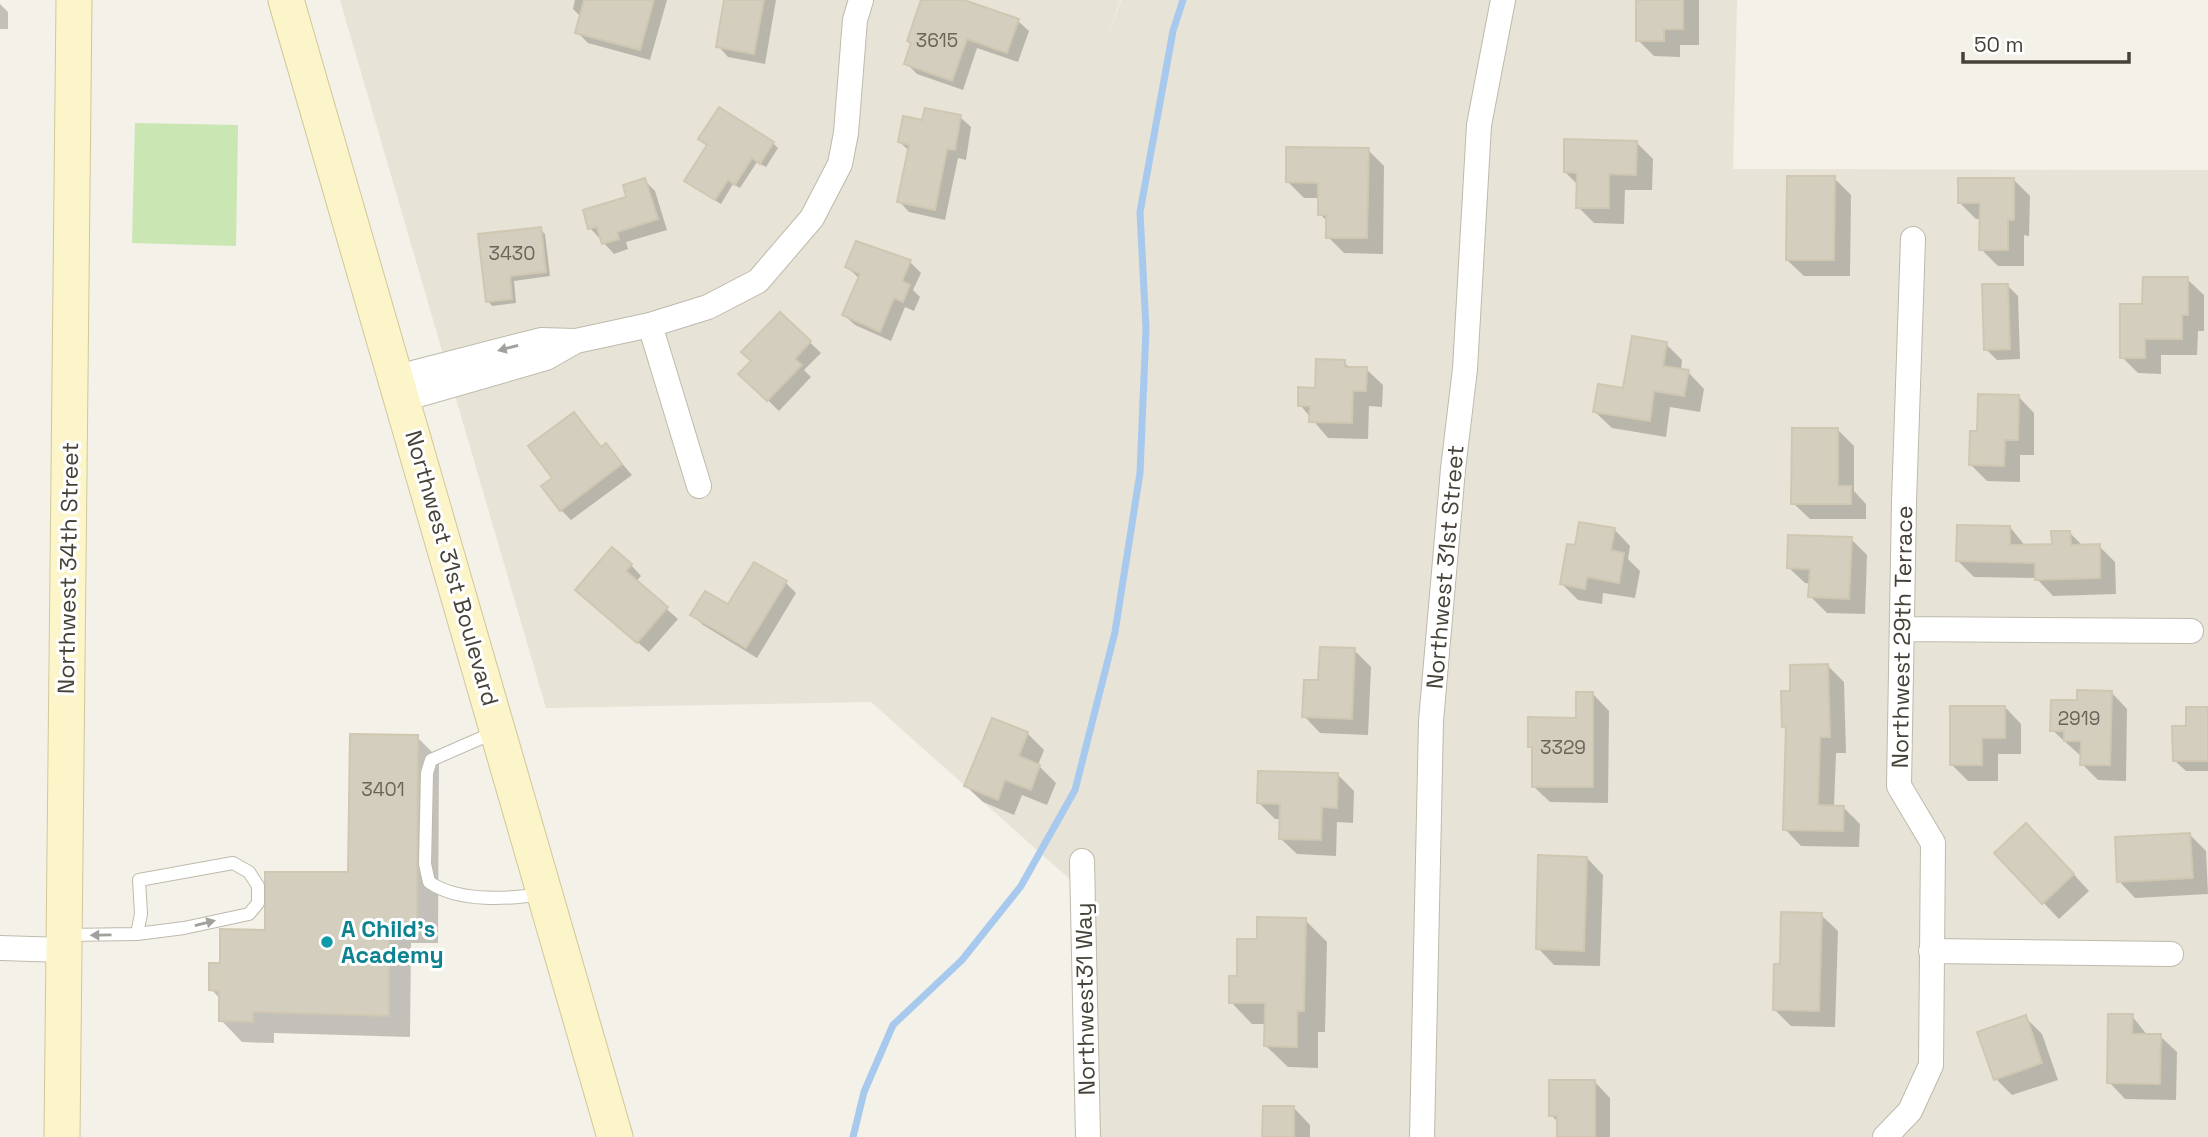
<svg xmlns="http://www.w3.org/2000/svg" width="2208" height="1137" font-family="'Space Grotesk',sans-serif">
  <style>
    .residential { fill: #e7e3d6 }
    .green { fill: #c9e6b3 }
    .shadow { fill: #0003 }
    .lines { fill: none; stroke-linecap: round; stroke-linejoin: round }
    .stream { stroke: #a7c9ed; stroke-width: 7 }
    .building { fill: #d4cebe; stroke: #cfc7b1; stroke-width: 2 }
    .lane-casing { stroke: #bebaab; stroke-width: 14 }
    .street-casing { stroke: #bebaab; stroke-width: 26 }
    .secondary-casing { stroke: #d1c899; stroke-width: 37 }
    .lane { stroke: #fff; stroke-width: 12 }
    .street { stroke: #fff; stroke-width: 24 }
    .secondary { stroke: #fcf5c9; stroke-width: 35 }
    .oneway { fill: #a2a09b }
    .culture-dot { fill: #0f9aa8; stroke: #fff; stroke-width: 2.5 }
    .labels { text-anchor: middle; stroke-width: 6; stroke-linejoin: round; paint-order: stroke }
    .number-label { font-size: 19px; fill: #6a6559 }
    .street-label { font-size: 23px; fill: #464237; stroke: #fff }
    .culture-label { font-size: 23px; font-weight: bold; fill: #0d838f; stroke: #fff; text-anchor: start }
  </style>
  <rect width="100%" height="100%" fill="#f3f1e8"/>
  <path class="residential" d="M 340,0 L 1120,0 L 1107,41 L 1121,0 L 1737,0 L 1733,169 L 2208,170 L 2208,1137 L 1096,1137 L 1083,891 L 871,702 L 546,708 Z"/>
  <path class="green" d="M 135,123 L 238,125 L 236,246 L 132,243 Z"/>
  <path class="shadow" d="M 575,0 L 667,0 L 650,60 L 588,43 L 577,32 L 581,17 L 573,9 Z
    M 726,0 L 776,0 L 765,64 L 728,57 L 718,46 Z
    M 923,0 L 959,0 L 1018,21 L 1029,31 L 1018,62 L 977,48 L 963,90 L 917,74 L 906,63 L 912,45 L 909,41 Z
    M 1638,0 L 1699,0 L 1699,45 L 1680,45 L 1680,57 L 1654,56 L 1638,40 Z
    M 0,4 L 8,12 L 8,29 L 0,29 Z
    M 960,117 L 971,127 L 966,160 L 958,158 L 945,220 L 909,212 L 899,201 L 909,151 L 900,142 L 924,122 Z
    M 700,139 L 773,143 L 778,148 L 766,167 L 757,162 L 740,188 L 733,184 L 721,204 L 691,185 L 709,146 Z
    M 1636,142 L 1653,159 L 1652,190 L 1625,190 L 1624,224 L 1594,223 L 1578,207 L 1578,185 L 1565,172 Z
    M 1368,150 L 1384,166 L 1383,254 L 1344,253 L 1328,237 L 1328,222 L 1320,214 L 1320,198 L 1304,198 L 1288,182 Z
    M 1834,178 L 1851,195 L 1850,276 L 1804,276 L 1787,260 Z
    M 644,180 L 655,191 L 667,230 L 626,242 L 628,249 L 614,254 L 590,228 L 629,198 Z
    M 2014,180 L 2030,196 L 2029,236 L 2024,235 L 2024,266 L 1998,266 L 1981,249 L 1982,219 L 1976,219 L 1960,203 Z
    M 540,229 L 545,234 L 550,276 L 514,281 L 516,303 L 492,306 L 488,301 Z
    M 910,262 L 921,273 L 913,290 L 920,297 L 914,311 L 905,307 L 891,341 L 855,325 L 844,315 L 860,279 L 847,267 Z
    M 2187,279 L 2204,295 L 2204,331 L 2198,331 L 2197,355 L 2161,355 L 2161,374 L 2138,373 L 2122,357 L 2144,306 Z
    M 2007,285 L 2018,296 L 2020,359 L 1997,360 L 1986,349 Z
    M 780,314 L 821,353 L 804,370 L 811,377 L 779,411 L 741,374 L 753,361 Z
    M 1666,344 L 1682,360 L 1681,371 L 1688,372 L 1704,389 L 1700,412 L 1670,407 L 1666,437 L 1612,428 L 1595,412 L 1625,390 Z
    M 1344,362 L 1351,369 L 1366,369 L 1383,385 L 1382,407 L 1369,406 L 1368,439 L 1328,438 L 1300,405 Z
    M 2018,396 L 2034,413 L 2034,455 L 2020,455 L 2020,482 L 1987,481 L 1971,465 L 1978,433 Z
    M 574,414 L 602,448 L 606,445 L 632,475 L 571,520 L 561,510 L 554,479 Z
    M 1837,429 L 1854,446 L 1854,491 L 1866,504 L 1866,519 L 1810,519 L 1793,503 Z
    M 2010,527 L 2026,547 L 2054,546 L 2070,533 L 2083,546 L 2099,546 L 2115,562 L 2116,594 L 2053,596 L 2036,578 L 1974,577 L 1957,560 Z
    M 1614,529 L 1630,546 L 1628,559 L 1640,571 L 1635,598 L 1603,593 L 1602,604 L 1578,600 L 1562,584 L 1576,547 Z
    M 1851,539 L 1867,555 L 1865,614 L 1827,613 L 1810,596 L 1811,584 L 1805,583 L 1788,567 Z
    M 631,565 L 641,576 L 636,582 L 678,619 L 649,652 L 588,600 Z
    M 786,583 L 796,593 L 757,658 L 703,625 L 693,615 L 728,607 Z
    M 1354,650 L 1371,667 L 1368,735 L 1320,733 L 1304,716 L 1320,682 Z
    M 1828,666 L 1844,682 L 1846,753 L 1836,753 L 1834,807 L 1843,807 L 1860,824 L 1859,847 L 1801,846 L 1785,829 L 1787,730 L 1784,726 L 1792,693 Z
    M 2111,692 L 2127,709 L 2126,781 L 2098,780 L 2082,764 L 2082,757 L 2052,730 L 2079,702 Z
    M 1593,694 L 1609,711 L 1608,803 L 1550,802 L 1533,786 L 1534,750 L 1530,746 L 1578,720 Z
    M 2005,707 L 2021,724 L 2021,754 L 1998,754 L 1998,781 L 1968,781 L 1952,765 Z
    M 2208,709 L 2208,771 L 2186,771 L 2175,761 Z
    M 1027,733 L 1044,750 L 1038,765 L 1056,783 L 1047,805 L 1022,795 L 1014,815 L 983,802 L 966,786 Z
    M 417,737 L 439,759 L 438,943 L 411,943 L 410,1037 L 274,1033 L 274,1043 L 242,1042 L 221,1020 L 221,1000 L 211,989 L 221,965 L 350,874 Z
    M 1338,775 L 1354,791 L 1353,823 L 1337,822 L 1336,856 L 1297,854 L 1280,838 L 1281,819 L 1275,819 L 1258,802 Z
    M 2190,835 L 2206,851 L 2208,894 L 2135,898 L 2119,881 Z
    M 2043,841 L 2089,891 L 2059,919 L 1996,853 Z
    M 1587,858 L 1603,875 L 1600,966 L 1554,965 L 1538,948 Z
    M 1821,915 L 1838,931 L 1835,1027 L 1791,1026 L 1775,1010 L 1781,966 Z
    M 1305,920 L 1327,942 L 1325,1032 L 1318,1032 L 1318,1068 L 1288,1067 L 1266,1046 L 1266,1024 L 1252,1024 L 1231,1002 L 1238,978 L 1258,941 Z
    M 2132,1016 L 2148,1036 L 2160,1036 L 2177,1052 L 2176,1100 L 2125,1099 L 2109,1082 Z
    M 2025,1017 L 2042,1034 L 2058,1080 L 2012,1095 L 1996,1079 Z
    M 1594,1081 L 1610,1098 L 1610,1137 L 1559,1137 L 1559,1123 L 1551,1115 Z
    M 1294,1108 L 1310,1125 L 1310,1137 L 1264,1137 Z"/>
  <g class="lines">
    <path class="stream" d="M 853,1137 L 864,1092 L 893,1025 L 962,960 L 1021,886 L 1075,790 L 1115,632 L 1140,473 L 1146,329 L 1140,212 L 1173,31 L 1183,0"/>
  </g>
  <path class="building" d="M 584,0 L 654,0 L 640,50 L 575,33 Z
    M 724,0 L 764,0 L 754,54 L 716,47 Z
    M 921,0 L 964,0 L 1019,19 L 1007,53 L 967,39 L 952,81 L 904,64 L 911,43 L 907,41 Z
    M 1636,0 L 1683,0 L 1683,29 L 1664,29 L 1664,41 L 1636,41 Z
    M 719,107 L 774,142 L 760,164 L 752,158 L 735,185 L 728,180 L 715,200 L 684,181 L 707,145 L 698,139 Z
    M 925,108 L 961,115 L 955,150 L 947,149 L 935,210 L 897,202 L 909,145 L 898,142 L 903,116 L 922,120 Z
    M 1564,139 L 1637,141 L 1636,175 L 1609,174 L 1609,208 L 1576,208 L 1577,173 L 1564,172 Z
    M 1286,147 L 1369,148 L 1367,238 L 1326,238 L 1326,215 L 1318,215 L 1318,183 L 1286,182 Z
    M 1787,176 L 1835,176 L 1834,260 L 1786,260 Z
    M 645,178 L 658,219 L 617,232 L 619,239 L 602,244 L 597,227 L 588,229 L 583,210 L 626,197 L 623,185 Z
    M 1958,178 L 2014,178 L 2014,220 L 2008,220 L 2008,250 L 1979,250 L 1980,203 L 1958,203 Z
    M 541,227 L 546,272 L 510,276 L 512,299 L 486,302 L 478,234 Z
    M 856,241 L 911,260 L 902,281 L 910,285 L 903,302 L 894,298 L 880,332 L 842,315 L 860,274 L 845,267 Z
    M 2143,277 L 2188,277 L 2188,315 L 2182,315 L 2182,339 L 2145,339 L 2145,358 L 2120,358 L 2120,304 L 2142,304 Z
    M 1982,284 L 2008,284 L 2010,349 L 1984,350 Z
    M 780,312 L 811,341 L 795,359 L 802,365 L 767,401 L 738,374 L 751,361 L 741,352 Z
    M 1632,336 L 1667,342 L 1663,366 L 1689,370 L 1684,396 L 1654,391 L 1650,421 L 1593,412 L 1598,384 L 1623,388 Z
    M 1316,359 L 1345,360 L 1345,367 L 1367,367 L 1366,391 L 1353,391 L 1352,423 L 1309,422 L 1310,406 L 1298,406 L 1298,387 L 1315,388 Z
    M 1978,394 L 2019,395 L 2018,440 L 2005,440 L 2004,466 L 1969,465 L 1970,431 L 1977,431 Z
    M 574,412 L 601,447 L 606,443 L 622,464 L 560,511 L 541,486 L 552,478 L 528,446 Z
    M 1792,428 L 1838,428 L 1838,486 L 1851,486 L 1851,504 L 1791,504 Z
    M 1579,522 L 1615,528 L 1611,550 L 1624,553 L 1619,583 L 1587,577 L 1585,589 L 1560,584 L 1567,544 L 1575,545 Z
    M 1957,525 L 2010,526 L 2010,545 L 2052,544 L 2051,531 L 2070,531 L 2071,545 L 2100,544 L 2100,578 L 2035,580 L 2035,563 L 1956,561 Z
    M 1788,535 L 1852,537 L 1849,599 L 1808,597 L 1810,569 L 1787,568 Z
    M 612,547 L 632,564 L 626,571 L 668,607 L 637,643 L 575,590 Z
    M 754,562 L 787,581 L 746,648 L 690,615 L 705,591 L 728,604 Z
    M 1320,647 L 1355,648 L 1352,719 L 1302,717 L 1304,680 L 1318,680 Z
    M 1828,664 L 1830,737 L 1820,737 L 1818,805 L 1844,806 L 1843,831 L 1783,830 L 1786,726 L 1782,727 L 1781,691 L 1790,691 L 1790,665 Z
    M 2077,690 L 2112,691 L 2110,765 L 2080,765 L 2081,741 L 2064,741 L 2064,731 L 2050,731 L 2051,700 L 2077,700 Z
    M 1576,692 L 1593,692 L 1593,787 L 1532,787 L 1532,747 L 1528,747 L 1528,717 L 1576,718 Z
    M 1950,706 L 2005,706 L 2005,738 L 1982,738 L 1982,765 L 1950,765 Z
    M 2186,707 L 2208,707 L 2208,761 L 2173,761 L 2172,726 L 2186,726 Z
    M 992,718 L 1028,732 L 1019,756 L 1040,765 L 1031,790 L 1005,780 L 998,800 L 964,786 Z
    M 350,734 L 418,735 L 417,922 L 389,922 L 389,1016 L 253,1012 L 253,1022 L 219,1021 L 219,991 L 209,990 L 209,963 L 220,963 L 220,929 L 265,930 L 265,872 L 348,872 Z
    M 1258,771 L 1338,773 L 1337,808 L 1322,807 L 1321,840 L 1279,839 L 1280,804 L 1257,803 Z
    M 2026,823 L 2074,874 L 2042,904 L 1994,853 Z
    M 2190,833 L 2193,878 L 2117,882 L 2115,837 Z
    M 1538,855 L 1587,857 L 1584,951 L 1536,949 Z
    M 1781,912 L 1822,913 L 1819,1011 L 1773,1010 L 1774,964 L 1780,964 Z
    M 1257,917 L 1306,918 L 1304,1011 L 1297,1011 L 1297,1047 L 1264,1046 L 1265,1003 L 1229,1003 L 1229,976 L 1237,976 L 1237,939 L 1257,939 Z
    M 2108,1014 L 2133,1014 L 2132,1034 L 2161,1034 L 2160,1084 L 2107,1083 Z
    M 2026,1015 L 2042,1063 L 1994,1080 L 1977,1032 Z
    M 1549,1080 L 1595,1080 L 1595,1137 L 1557,1137 L 1557,1116 L 1549,1116 Z
    M 1263,1106 L 1294,1106 L 1294,1137 L 1262,1137 Z"/>
  <g class="lines">
    <g class="lane-casing">
      <path id="lane" d="M 495,732 L 431,760 L 427,773 L 425,864 L 429,882 C 459,903 509,899 544,894
        M 65,935 L 137,934 L 184,928 L 249,914 L 258,903 L 258,886 L 249,872 L 233,863 L 139,880 L 141,914 L 137,934"/>
    </g>
    <g class="street-casing">
      <path id="street" d="M 650,325 L 699,486
        M 397,377 L 541,340 L 576,341 L 650,325 L 708,307 L 758,281 L 812,218 L 840,164 L 846,133 L 855,20 L 861,0
        M 404,399 L 546,358 L 576,341
        M 1903,629 L 2191,631
        M 1082,861 L 1088,1137
        M 0,948 L 64,950
        M 1931,951 L 2171,954
        M 1422,1137 L 1431,721 L 1453,469 L 1465,369 L 1479,125 L 1503,0
        M 1885,1137 L 1910,1111 L 1931,1065 L 1933,843 L 1899,786 L 1904,502 L 1913,239"/>
    </g>
    <g class="secondary-casing">
      <path id="secondary" d="M 286,0 L 615,1137
        M 62,1137 L 74,0"/>
    </g>
    <use href="#lane" class="lane"/>
    <use href="#street" class="street"/>
    <use href="#secondary" class="secondary"/>
  </g>
  <defs><path id="oneway-solid" d="M-6-.8H1V-3.2L6.5 0L1 3.2V.8H-6Z" transform="scale(1.75)"/></defs>
  <g class="oneway">
    <use href="#oneway-solid" transform="translate(508 348) rotate(165)"/>
    <use href="#oneway-solid" transform="translate(205 923) rotate(-14)"/>
    <use href="#oneway-solid" transform="translate(101 935) rotate(179)"/>
  </g>
  <circle class="culture-dot" cx="327" cy="942" r="7"/>
  <g class="labels">
    <g class="number-label">
      <text x="937" y="47">3615</text>
      <text x="512" y="260">3430</text>
      <text x="2079" y="725">2919</text>
      <text x="1563" y="754">3329</text>
      <text x="383" y="796">3401</text>
    </g>
    <g class="street-label">
      <text transform="translate(1445 567) rotate(-85)" y="8">Northwest 31st Street</text>
      <text transform="translate(68 568) rotate(-89)" y="8">Northwest 34th Street</text>
      <text transform="translate(452 568) rotate(74)" y="8">Northwest 31st Boulevard</text>
      <text transform="translate(1902 637) rotate(-89)" y="8">Northwest 29th Terrace</text>
      <text transform="translate(1085 999) rotate(-91)" y="8">Northwest31 Way</text>
    </g>
    <g class="culture-label">
      <text x="341" y="937">A Child's<tspan x="341" dy="26">Academy</tspan></text>
    </g>
  </g>
  <path d="M1963 52v10h166v-10" fill="none" stroke="#464237" stroke-width="3.5"/>
  <text x="1974" y="52" font-size="21" fill="#464237" stroke="#ffffff" stroke-width="5" paint-order="stroke">50 m</text>
</svg>
